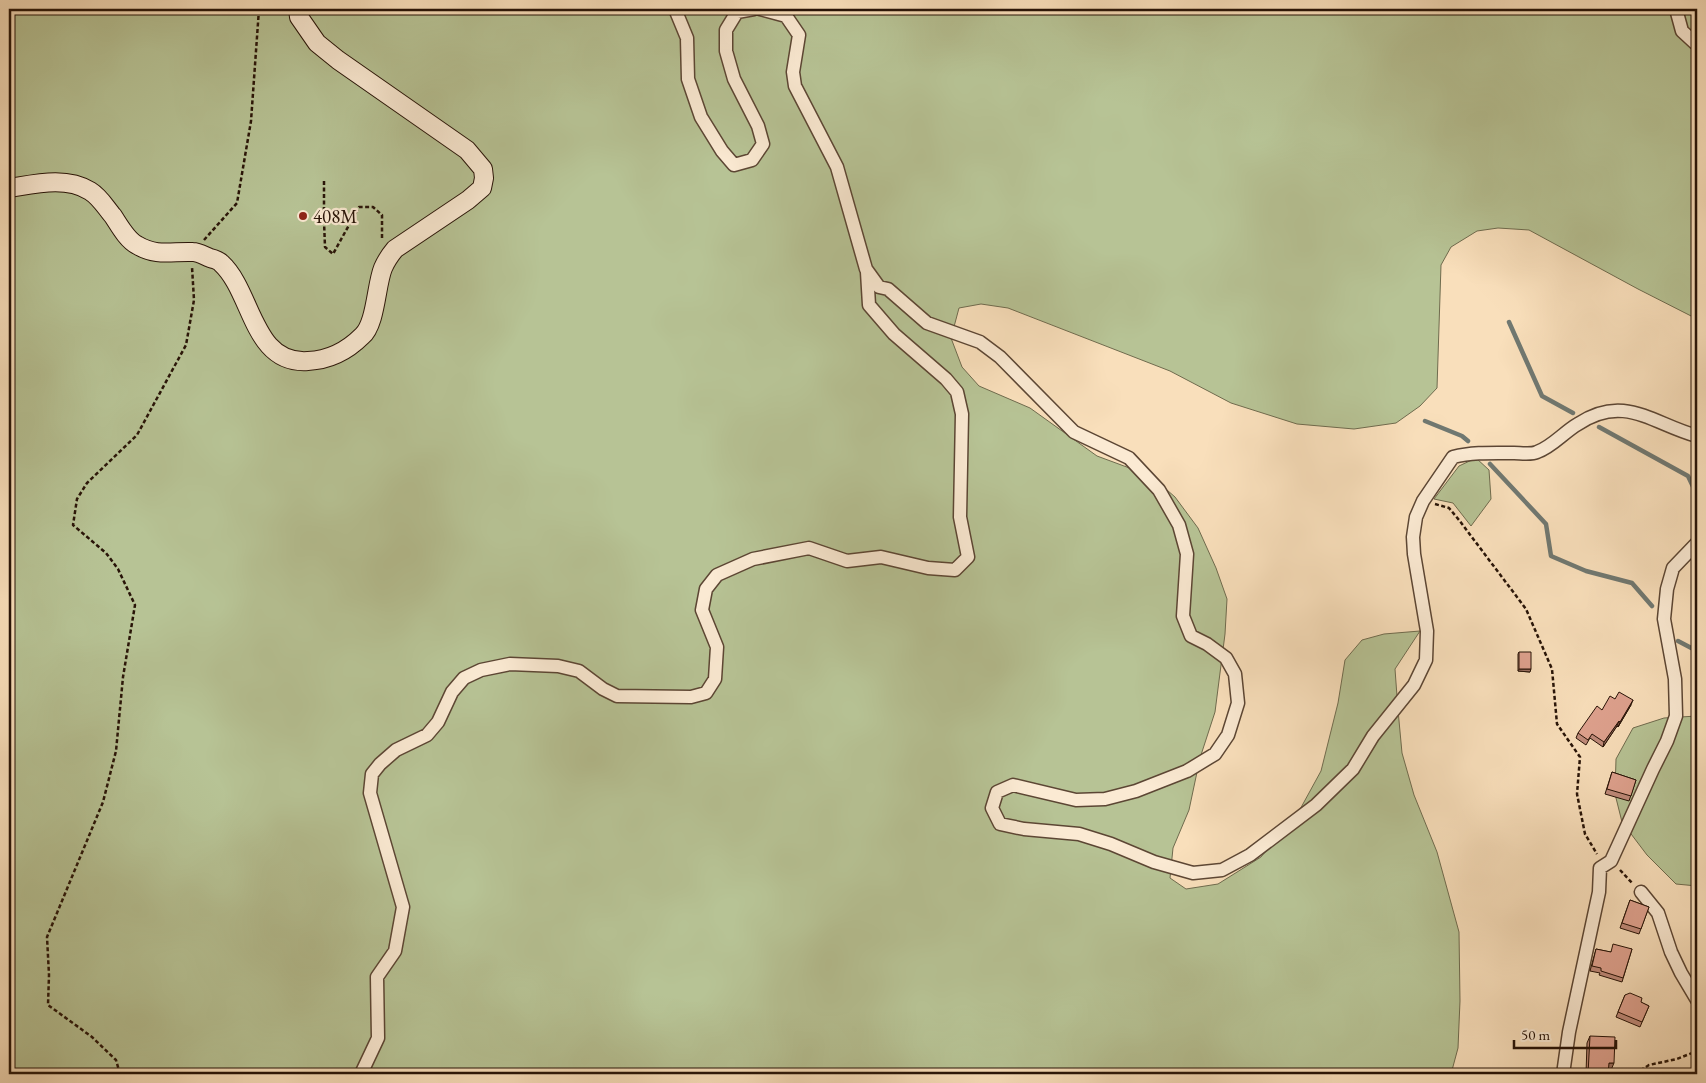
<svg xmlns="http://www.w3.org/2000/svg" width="1706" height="1083" font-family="'EB Garamond',serif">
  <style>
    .green { fill: #b7c395; stroke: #6f6b4e }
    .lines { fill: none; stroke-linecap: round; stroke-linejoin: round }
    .stream { stroke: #707871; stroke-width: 4.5 }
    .street-casing { stroke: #5c4634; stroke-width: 15 }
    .secondary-casing { stroke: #271307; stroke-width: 20 }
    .path { stroke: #271307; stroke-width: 2.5; stroke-dasharray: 4 2.5; stroke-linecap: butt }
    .street { stroke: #fbead3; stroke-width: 12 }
    .secondary { stroke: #fbead3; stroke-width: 18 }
    .wall { fill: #c08b7b; stroke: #271307 }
    .shaded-wall { fill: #9c7164; stroke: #271307 }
    .building { fill: #dfa28f; stroke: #271307 }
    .poi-dot { fill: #8f2418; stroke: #fbead3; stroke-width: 2 }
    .labels { text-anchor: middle; stroke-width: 4.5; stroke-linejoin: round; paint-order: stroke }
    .poi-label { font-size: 19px; fill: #271307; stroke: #fbead3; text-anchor: start }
  </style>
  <rect width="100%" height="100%" fill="#f9dfbb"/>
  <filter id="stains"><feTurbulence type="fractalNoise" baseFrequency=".004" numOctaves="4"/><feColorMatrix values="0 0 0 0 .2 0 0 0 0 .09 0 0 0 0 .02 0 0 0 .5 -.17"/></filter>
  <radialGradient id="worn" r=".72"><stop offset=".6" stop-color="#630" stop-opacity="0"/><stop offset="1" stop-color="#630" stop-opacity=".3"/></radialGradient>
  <path class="green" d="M 9,9 L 1697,9 L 1697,319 L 1638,289 L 1529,230 L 1498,228 L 1477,231 L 1451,247 L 1441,265 L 1437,388 L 1420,406 L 1396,423 L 1354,429 L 1297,424 L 1231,403 L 1170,371 L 1008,308 L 981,304 L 959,308 L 951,338 L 962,367 L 979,386 L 1030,408 L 1097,456 L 1151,476 L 1175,497 L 1198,528 L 1216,568 L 1227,599 L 1225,634 L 1215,712 L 1200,758 L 1189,810 L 1173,848 L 1170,878 L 1186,889 L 1218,884 L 1261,857 L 1298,813 L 1321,771 L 1338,703 L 1345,660 L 1362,640 L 1384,634 L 1420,631 L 1395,669 L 1398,710 L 1402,753 L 1414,795 L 1437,852 L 1459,932 L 1460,1001 L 1458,1048 L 1451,1074 L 9,1074 Z
    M 1476,458 L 1489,470 L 1491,499 L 1471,526 L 1453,503 L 1434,499 L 1459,466 Z
    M 1697,716 L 1697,886 L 1676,884 L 1647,855 L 1622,822 L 1615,794 L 1616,759 L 1633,728 L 1664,718 Z"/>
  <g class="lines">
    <path class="stream" d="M 1509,322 L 1542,396 L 1573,413
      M 1425,421 L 1462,436 L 1468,441
      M 1599,427 L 1688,476 L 1697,495
      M 1490,464 L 1546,524 L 1551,556 L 1586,571 L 1632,583 L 1652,606
      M 1678,641 L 1697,651"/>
    <g class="street-casing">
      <path id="street" d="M 675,9 L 687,38 L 688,79 L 701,117 L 722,151 L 734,165 L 752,160 L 763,144 L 758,126 L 734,79 L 726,51 L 726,30 L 737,12 L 754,9
        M 760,9 L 786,16 L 799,35 L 793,72 L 795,86 L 837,167 L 866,269 L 879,287 L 888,289 L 927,323 L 980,342 L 1000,357 L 1074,432 L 1129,458 L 1159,490 L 1179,525 L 1187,554 L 1183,616 L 1191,636 L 1207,644 L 1226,658 L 1235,674 L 1238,703 L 1228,735 L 1215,754 L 1187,771 L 1136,791 L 1105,799 L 1076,800 L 1013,785 L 997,792 L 992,808 L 1000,824 L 1024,829 L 1079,834 L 1111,844 L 1154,862 L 1193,873 L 1222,870 L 1250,855 L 1316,805 L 1353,769 L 1373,736 L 1414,685 L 1426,660 L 1427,631 L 1414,554 L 1413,537 L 1416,517 L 1423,501 L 1453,457 C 1473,452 1493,453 1514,453 C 1520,453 1531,455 1537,452 C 1552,447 1564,432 1578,424 C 1624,393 1653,424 1697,436
        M 1676,9 L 1682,31 L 1695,43 L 1697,43
        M 1641,892 L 1658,913 L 1671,952 L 1681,973 L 1697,1000
        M 361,1074 L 378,1038 L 377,977 L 395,951 L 403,907 L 370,793 L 372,774 L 380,764 L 396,750 L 427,735 L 438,722 L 452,692 L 464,678 L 481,670 L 510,664 L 558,666 L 579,671 L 603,689 L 617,696 L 691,697 L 706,693 L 715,679 L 717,647 L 702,610 L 706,589 L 717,575 L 753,559 L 809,548 L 847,561 L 881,557 L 928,568 L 955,570 L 968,557 L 960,517 L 962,414 L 957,392 L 946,379 L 894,334 L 869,305 L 867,272
        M 1563,1074 L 1569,1032 L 1599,892 L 1600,868 L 1611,861 L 1653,769 L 1667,741 L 1676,716 L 1675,679 L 1664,619 L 1667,589 L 1673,568 L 1697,543"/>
    </g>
    <g class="secondary-casing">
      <path id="secondary" d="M 9,188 C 35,184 66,176 90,191 C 100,197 106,208 113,216 C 119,225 127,240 137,245 C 157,257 172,251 193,252 C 198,252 205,256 210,258 C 214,259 218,260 221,263 C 253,292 252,365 308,361 C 329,360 347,351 362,336 C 376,324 376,285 383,268 C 386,261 390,255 395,249 L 468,200 L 482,188 L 484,178 L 483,169 L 467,150 L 338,60 L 317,43 L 299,17 L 298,9"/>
    </g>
    <path class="path" d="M 324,181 L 324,221 L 325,247 L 333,254 L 359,207 L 373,207 L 382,215 L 382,240
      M 204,240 L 237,203 L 251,121 L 259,9
      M 1435,504 L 1449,508 L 1459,520 L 1526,609 L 1552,669 L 1557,724 L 1580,757 L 1577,794 L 1585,834 L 1597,854
      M 1620,870 L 1633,884
      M 120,1074 L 116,1060 L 92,1037 L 48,1005 L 49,975 L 47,937 L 103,802 L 116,751 L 123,677 L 135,605 L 118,569 L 106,553 L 73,525 L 77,499 L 87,483 L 137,435 L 186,345 L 194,300 L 192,267
      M 1635,1074 L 1649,1065 L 1677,1059 L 1697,1051"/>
    <use href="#street" class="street"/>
    <use href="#secondary" class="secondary"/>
  </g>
  <path class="wall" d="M 1519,652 L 1530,672 L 1518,671 L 1518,654 Z
    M 1615,699 L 1631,705 L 1618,727 L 1617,726 L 1603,747 L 1590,738 L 1586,745 L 1576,738 L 1578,733 L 1602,710 Z
    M 1612,772 L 1636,780 L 1629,801 L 1605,794 Z
    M 1630,900 L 1649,907 L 1639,934 L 1620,928 Z
    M 1596,949 L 1610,952 L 1632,949 L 1622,982 L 1599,975 L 1600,973 L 1590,971 Z
    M 1625,995 L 1649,1006 L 1640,1027 L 1616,1017 Z
    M 1590,1036 L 1611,1070 L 1608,1070 L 1608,1074 L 1586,1074 L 1587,1043 Z"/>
  <path class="shaded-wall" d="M 1519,669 L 1531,669 L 1530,672 L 1518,671 Z
    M 1633,700 L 1631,705 L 1618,727 L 1620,722 Z
    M 1619,721 L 1617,726 L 1603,747 L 1604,742 Z
    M 1609,1063 L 1614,1063 L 1611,1070 L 1606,1070 Z"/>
  <path class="building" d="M 1519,652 L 1531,652 L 1531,669 L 1519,669 Z
    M 1619,692 L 1633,700 L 1620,722 L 1619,721 L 1604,742 L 1592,734 L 1588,740 L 1578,733 L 1597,706 L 1602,710 L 1610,696 L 1615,699 Z
    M 1612,772 L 1636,780 L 1631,796 L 1607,789 Z
    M 1630,900 L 1649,907 L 1641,929 L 1622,923 Z
    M 1613,944 L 1632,949 L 1623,978 L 1601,971 L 1601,968 L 1592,966 L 1596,949 L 1611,952 Z
    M 1630,993 L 1642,998 L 1641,1002 L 1649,1006 L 1642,1022 L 1618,1012 L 1625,995 Z
    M 1590,1036 L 1615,1037 L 1614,1063 L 1609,1063 L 1608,1074 L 1588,1074 Z"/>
  <circle class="poi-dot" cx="303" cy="216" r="5"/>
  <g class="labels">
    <g class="poi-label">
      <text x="313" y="223">408M</text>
    </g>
  </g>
  <rect width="1706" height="1083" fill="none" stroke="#f9dfbb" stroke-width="30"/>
  <rect x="10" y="10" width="1686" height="1063" fill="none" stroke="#271307" stroke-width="2.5"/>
  <rect x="15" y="15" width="1676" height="1053" fill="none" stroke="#271307"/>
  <path d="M1514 1040v8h102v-8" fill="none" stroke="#271307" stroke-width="2.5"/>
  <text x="1521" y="1040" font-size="15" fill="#271307" stroke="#fbead3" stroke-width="4" paint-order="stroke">50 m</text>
  <rect width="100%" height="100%" filter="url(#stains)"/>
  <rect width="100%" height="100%" fill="url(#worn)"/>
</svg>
